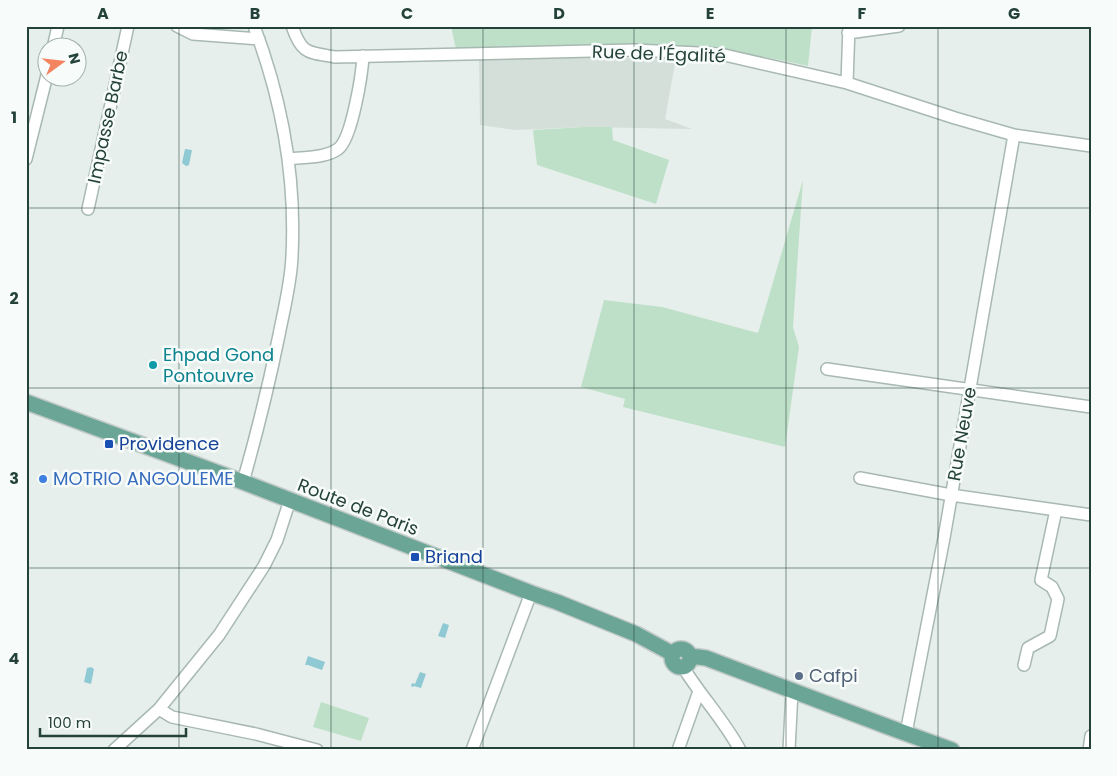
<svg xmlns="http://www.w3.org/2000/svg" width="1117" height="776" font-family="Poppins,sans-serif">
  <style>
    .built { fill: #d4dfda }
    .green { fill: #bfe0c8 }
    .water { fill: #8ec9d4 }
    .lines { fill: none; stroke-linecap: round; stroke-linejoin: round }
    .minor-casing { stroke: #a8b8b2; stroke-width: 14 }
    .major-casing { stroke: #c2cac8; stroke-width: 18 }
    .minor { stroke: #fff; stroke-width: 11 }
    .major { stroke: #6aa596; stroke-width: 15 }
    .grid { fill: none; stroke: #24423a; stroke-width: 1; stroke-opacity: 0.55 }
    .culture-dot { fill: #0f9aa8; stroke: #f7fbf9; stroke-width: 2 }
    .transit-dot { fill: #1a4fb4; stroke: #f7fbf9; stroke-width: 2 }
    .shop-dot { fill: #3f7fe0; stroke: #f7fbf9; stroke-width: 2 }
    .service-dot { fill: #5c6f8a; stroke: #f7fbf9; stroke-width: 2 }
    .labels { text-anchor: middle; stroke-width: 5; stroke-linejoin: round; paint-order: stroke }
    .street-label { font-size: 18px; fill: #24423a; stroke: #f7fbf9 }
    .culture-label { font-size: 18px; fill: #0d838f; stroke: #f7fbf9; text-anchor: start }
    .transit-label { font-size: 18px; fill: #164399; stroke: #f7fbf9; text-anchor: start }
    .shop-label { font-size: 18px; fill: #366cbe; stroke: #f7fbf9; text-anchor: start }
    .service-label { font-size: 18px; fill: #4e5e75; stroke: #f7fbf9; text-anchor: start }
    .neatline { fill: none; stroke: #24423a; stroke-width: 2 }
    .grid-label { font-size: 16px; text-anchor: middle; font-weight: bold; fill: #24423a }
  </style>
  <rect width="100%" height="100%" fill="#e6efeb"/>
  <path class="built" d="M 479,58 L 676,58 L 665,119 L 692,129 L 584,127 L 516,130 L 480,125 Z"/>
  <path class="green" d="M 451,26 L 812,26 L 808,66 C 757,54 709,47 657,45 L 456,49 Z
    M 584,127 L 612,127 L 613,140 L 669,160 L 656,204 L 537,165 L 533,130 Z
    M 803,180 L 793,327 L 799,347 L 785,447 L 623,407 L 625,399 L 581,387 L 604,300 L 662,307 L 758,333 Z
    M 321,702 L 369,718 L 361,741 L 313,727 Z"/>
  <path class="water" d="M 185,149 L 192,150 L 189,165 L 186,166 L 182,163 Z
    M 443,623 L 449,625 L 445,638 L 438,636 Z
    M 308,656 L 325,662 L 322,670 L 308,665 L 305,665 Z
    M 91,667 L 94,669 L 91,684 L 84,682 L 87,668 Z
    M 420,672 L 426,674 L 421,688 L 414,686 L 413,687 L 411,686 L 412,683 L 415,684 Z"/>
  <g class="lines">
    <g class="minor-casing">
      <path id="minor" d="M 177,26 L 193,34 L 259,39
        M 292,26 C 302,55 308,52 335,57 L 634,50 L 720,54 L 847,83 L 955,118 L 1014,135 L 1091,146
        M 848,33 L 899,26
        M 53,48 L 58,26
        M 847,83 L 849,26
        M 26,159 L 48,71
        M 289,159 C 304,157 326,158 338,149 C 352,139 362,74 363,56
        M 88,209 L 128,26
        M 827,369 L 1091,407
        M 860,478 L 951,495 L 1091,515
        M 243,482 C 257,433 269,384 279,335 C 284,309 291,283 292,256 C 296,178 282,100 254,26
        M 1024,665 L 1028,648 L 1050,636 L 1058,599 L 1052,587 L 1041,580 L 1056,510
        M 683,667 C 700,695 724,720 740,750
        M 159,709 L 172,717 L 256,734 L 317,750
        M 906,733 L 944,538 L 1014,135
        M 114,750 L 159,709 L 219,635 L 264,566 L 277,540 L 290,500
        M 472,750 L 531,593
        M 678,750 L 699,691
        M 789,750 L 792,691
        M 1089,750 L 1091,736"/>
    </g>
    <g class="major-casing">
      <path id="major" d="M 26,402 L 243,482 L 531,593 L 557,602 L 636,634 L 673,654
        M672 658a9 9 0 1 1 18 0a9 9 0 1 1-18 0Z
        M 690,656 L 706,658 L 894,729 L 952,750"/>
    </g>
    <use href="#minor" class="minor"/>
    <use href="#major" class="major"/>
  </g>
  <path class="grid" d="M 179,26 L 179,750M 331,26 L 331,750M 483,26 L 483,750M 634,26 L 634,750M 786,26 L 786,750M 938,26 L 938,750M 26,208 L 1091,208M 26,388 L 1091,388M 26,568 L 1091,568"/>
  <circle class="culture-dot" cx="153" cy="365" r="5"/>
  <g class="transit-dot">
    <rect x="104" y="439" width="10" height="10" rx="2.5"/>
    <rect x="410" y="552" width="10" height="10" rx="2.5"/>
  </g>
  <circle class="shop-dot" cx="43" cy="479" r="5"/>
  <circle class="service-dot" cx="799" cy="676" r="5"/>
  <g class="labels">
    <g class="street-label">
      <text transform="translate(659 54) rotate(2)" y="6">Rue de l'Égalité</text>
      <text transform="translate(108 117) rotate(-78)" y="6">Impasse Barbe</text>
      <text transform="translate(962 434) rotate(-80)" y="6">Rue Neuve</text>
      <text transform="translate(358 507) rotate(21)" y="6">Route de Paris</text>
    </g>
    <g class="culture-label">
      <text x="163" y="361">Ehpad Gond<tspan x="163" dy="21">Pontouvre</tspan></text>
    </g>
    <g class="transit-label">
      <text x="119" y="450">Providence</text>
      <text x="425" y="563">Briand</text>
    </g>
    <g class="shop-label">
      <text x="53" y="485">MOTRIO ANGOULEME</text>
    </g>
    <g class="service-label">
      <text x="809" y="682">Cafpi</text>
    </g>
  </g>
  <rect width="1117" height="776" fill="none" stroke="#f7fbf9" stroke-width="55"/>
  <g transform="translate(62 62) rotate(75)"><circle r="24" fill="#f7fbf9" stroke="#a3b1ad"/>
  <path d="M0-4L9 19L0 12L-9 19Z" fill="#f4845f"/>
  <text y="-8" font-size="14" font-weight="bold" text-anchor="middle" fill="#24423a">N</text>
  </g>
  <path d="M40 728v8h146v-8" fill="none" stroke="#24423a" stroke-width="2.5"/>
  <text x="48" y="728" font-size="15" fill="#24423a" stroke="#f7fbf9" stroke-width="4" paint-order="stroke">100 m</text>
  <rect x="28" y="28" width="1062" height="720" class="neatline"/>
  <g class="grid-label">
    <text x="103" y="19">A</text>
    <text x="255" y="19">B</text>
    <text x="407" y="19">C</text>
    <text x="559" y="19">D</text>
    <text x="710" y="19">E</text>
    <text x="862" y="19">F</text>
    <text x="1014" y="19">G</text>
    <text x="14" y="123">1</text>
    <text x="14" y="304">2</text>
    <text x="14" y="484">3</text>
    <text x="14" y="664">4</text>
  </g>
</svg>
